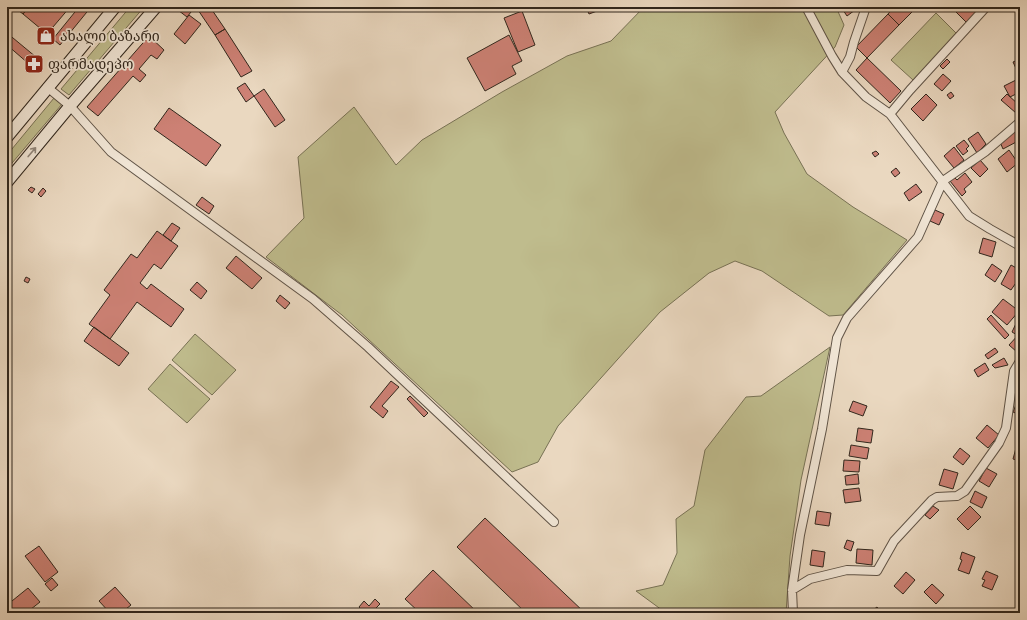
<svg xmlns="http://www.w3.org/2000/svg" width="1027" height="620" font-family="'IM FELL Great Primer','Noto Serif Georgian',serif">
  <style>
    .green { fill: #bfbc8d; stroke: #787255 }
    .building { fill: #cd8175; stroke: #31271d }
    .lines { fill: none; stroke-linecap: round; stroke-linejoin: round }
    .street-casing { stroke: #5f5346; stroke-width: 10 }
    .secondary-casing { stroke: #31271d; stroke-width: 13 }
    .street { stroke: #f1e6d6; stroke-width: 8 }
    .secondary { stroke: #f1e6d6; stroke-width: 11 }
    .oneway { stroke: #91867a }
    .labels { text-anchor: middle; stroke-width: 3.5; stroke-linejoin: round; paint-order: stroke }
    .poi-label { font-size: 14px; fill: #31271d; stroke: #f1e6d6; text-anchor: start }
  </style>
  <rect width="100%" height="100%" fill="#ead8c0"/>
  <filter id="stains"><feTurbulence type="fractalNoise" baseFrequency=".005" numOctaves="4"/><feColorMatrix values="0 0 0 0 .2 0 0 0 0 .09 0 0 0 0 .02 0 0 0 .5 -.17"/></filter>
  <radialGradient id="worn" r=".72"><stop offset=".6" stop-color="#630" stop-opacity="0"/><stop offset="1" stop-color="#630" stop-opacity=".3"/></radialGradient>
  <path class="green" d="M 130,7 L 144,7 L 69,95 L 61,89 Z
    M 644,7 L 836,7 L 844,25 L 835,47 L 775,112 L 784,133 L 807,174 L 853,207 L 907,240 L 843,315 L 829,316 L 762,271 L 735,261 L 709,273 L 660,312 L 558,426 L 538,462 L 512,472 L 342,315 L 266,257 L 304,218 L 298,157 L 354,107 L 396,165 L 422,140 L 502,92 L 567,56 L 611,41 Z
    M 936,13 L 957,34 L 913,80 L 891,60 Z
    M 54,98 L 62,104 L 7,169 L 7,155 Z
    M 195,334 L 236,370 L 212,395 L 172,360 Z
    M 830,347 L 801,480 L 790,556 L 786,613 L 666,613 L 636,591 L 663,585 L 677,553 L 676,519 L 694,506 L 705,450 L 746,397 L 761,396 Z
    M 170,364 L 210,399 L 187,423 L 148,389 Z"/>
  <path class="building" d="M 14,7 L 29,7 L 23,14 Z
    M 29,7 L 70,7 L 47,34 L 23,14 Z
    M 79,7 L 91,7 L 60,45 L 53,39 Z
    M 174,7 L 195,7 L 187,17 Z
    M 196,7 L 210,7 L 225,29 L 215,35 Z
    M 586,7 L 608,7 L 589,14 Z
    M 846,7 L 852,7 L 855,10 L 847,16 L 843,10 Z
    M 894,7 L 917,7 L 899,25 L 888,14 Z
    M 951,7 L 973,7 L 977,11 L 966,22 Z
    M 522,11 L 535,45 L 518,52 L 504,18 Z
    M 888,14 L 899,25 L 867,58 L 856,47 Z
    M 189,15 L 201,24 L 185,44 L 174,34 Z
    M 225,29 L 252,71 L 241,77 L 215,35 Z
    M 7,33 L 42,62 L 36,70 L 7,45 Z
    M 509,35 L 522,61 L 512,66 L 516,74 L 485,91 L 467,58 Z
    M 149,36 L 164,50 L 157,59 L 151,55 L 139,69 L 146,75 L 140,82 L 133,76 L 98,116 L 87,107 Z
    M 867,58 L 901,91 L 890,103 L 856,70 Z
    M 947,59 L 950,62 L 943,69 L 940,66 Z
    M 1020,59 L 1020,77 L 1013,62 Z
    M 943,74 L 951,81 L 942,91 L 934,84 Z
    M 1018,79 L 1020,82 L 1020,92 L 1010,97 L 1004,86 Z
    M 245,83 L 254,96 L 246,102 L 237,88 Z
    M 264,89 L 285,120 L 275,127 L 254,96 Z
    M 951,92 L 954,96 L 950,99 L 947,95 Z
    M 926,94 L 937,105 L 923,121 L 911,109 Z
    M 1007,94 L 1019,105 L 1016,108 L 1019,110 L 1016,113 L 1001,100 Z
    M 169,108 L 221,145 L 206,166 L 154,129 Z
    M 1020,125 L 1020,140 L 1003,149 L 1000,142 Z
    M 978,132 L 986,144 L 977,153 L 968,139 Z
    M 964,140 L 969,146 L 966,149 L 968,151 L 963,155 L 956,146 Z
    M 954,147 L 964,160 L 954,168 L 944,156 Z
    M 1009,150 L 1018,163 L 1007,172 L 998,159 Z
    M 876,151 L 879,154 L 875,157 L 872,153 Z
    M 980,160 L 988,169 L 980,177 L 971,168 Z
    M 896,168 L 900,173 L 895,177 L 891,172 Z
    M 965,173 L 972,182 L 964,189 L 966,192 L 962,196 L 950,181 L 954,177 L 957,180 Z
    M 916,184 L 922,192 L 909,201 L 904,193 Z
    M 31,187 L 35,189 L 32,193 L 28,190 Z
    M 43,188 L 46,191 L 41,197 L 38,194 Z
    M 202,197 L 214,206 L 209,214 L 196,205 Z
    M 935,210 L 944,214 L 939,225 L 930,221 Z
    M 172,223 L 180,228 L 171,241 L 163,235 Z
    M 157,231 L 178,246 L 161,269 L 154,264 L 140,283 L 147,289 L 151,284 L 184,309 L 171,327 L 137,302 L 110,339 L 89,324 L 110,295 L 104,290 L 131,254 L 137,258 Z
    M 983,238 L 996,242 L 992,257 L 979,253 Z
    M 236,256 L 262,278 L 252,289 L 226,268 Z
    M 992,264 L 1002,271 L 995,282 L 985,275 Z
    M 1011,265 L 1020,270 L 1020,277 L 1011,290 L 1001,284 Z
    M 26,277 L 30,279 L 28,283 L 24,281 Z
    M 197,282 L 207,291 L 201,299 L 190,290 Z
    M 280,295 L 290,303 L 285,309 L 276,301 Z
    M 1003,299 L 1019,311 L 1007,325 L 992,312 Z
    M 991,315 L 1009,335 L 1005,339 L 987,319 Z
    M 1020,315 L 1020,328 L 1017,335 L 1012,332 Z
    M 94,327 L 129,353 L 119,366 L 84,341 Z
    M 1020,333 L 1020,349 L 1017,352 L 1009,345 Z
    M 995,348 L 998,352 L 988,359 L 985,355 Z
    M 1004,358 L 1008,365 L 995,368 L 992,365 Z
    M 985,363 L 989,370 L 978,377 L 974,370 Z
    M 391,381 L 399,387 L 382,406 L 388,411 L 383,418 L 370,407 Z
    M 1015,393 L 1020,395 L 1020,401 L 1014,399 Z
    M 410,396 L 428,413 L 424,417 L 407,399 Z
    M 1018,400 L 1020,401 L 1020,415 L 1013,412 Z
    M 853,401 L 867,406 L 863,416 L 849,411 Z
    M 987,425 L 999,435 L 988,448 L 976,438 Z
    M 858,428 L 873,430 L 871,443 L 856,441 Z
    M 1020,433 L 1020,447 L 1017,446 Z
    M 851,445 L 869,448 L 867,459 L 849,456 Z
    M 960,448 L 970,456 L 963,465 L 953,457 Z
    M 1016,448 L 1020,450 L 1020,461 L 1013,459 Z
    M 844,460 L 860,461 L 859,472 L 843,471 Z
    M 986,468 L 997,474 L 989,487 L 979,481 Z
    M 944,469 L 958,473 L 953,489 L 939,485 Z
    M 858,474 L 859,484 L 846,485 L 845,476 Z
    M 859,488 L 861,501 L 845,503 L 843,490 Z
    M 975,491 L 987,497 L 982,508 L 970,502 Z
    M 933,506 L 939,510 L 930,519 L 925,515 Z
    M 970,506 L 981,517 L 968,530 L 957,519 Z
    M 1019,510 L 1020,511 L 1020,519 L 1016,517 Z
    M 817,511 L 831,513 L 829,526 L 815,524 Z
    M 485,518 L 585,613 L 526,613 L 457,547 Z
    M 847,540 L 854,542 L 851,551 L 844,548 Z
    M 39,546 L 58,572 L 45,582 L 25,556 Z
    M 857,549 L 873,550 L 872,565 L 856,563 Z
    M 812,550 L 825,552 L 823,567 L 810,565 Z
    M 962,552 L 975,557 L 969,574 L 958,570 L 962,560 L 960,559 Z
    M 433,570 L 478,613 L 420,613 L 405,599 Z
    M 986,571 L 998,576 L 992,590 L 982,586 L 985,580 L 982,579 Z
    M 906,572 L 915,580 L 903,594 L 894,586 Z
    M 52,578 L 58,585 L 51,591 L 45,584 Z
    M 932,584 L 944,595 L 936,604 L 924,592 Z
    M 115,587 L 131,605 L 121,613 L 110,613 L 99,601 Z
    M 28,588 L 40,602 L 26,613 L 7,613 L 7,605 Z
    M 375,599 L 380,604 L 371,613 L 365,613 L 359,607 L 364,601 L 369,606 Z
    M 877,607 L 882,613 L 875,613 L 873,610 Z
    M 887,609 L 890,613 L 882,613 Z"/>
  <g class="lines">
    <g class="street-casing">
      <path id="street" d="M 806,7 L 832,56 L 842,72 L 866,97 L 890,114 L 969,216 L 990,229 L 1020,246
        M 842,72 L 850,57 L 854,42 L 866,7
        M 47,87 L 70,106 L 111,152 L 313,299 L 368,347 L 554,522
        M 890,114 L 910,90 L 986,7
        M 792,590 L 810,579 L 847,570 L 877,571 L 894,541 L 932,500 L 937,497 L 957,496 L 965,491 L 999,443 L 1006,428 L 1014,371 L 1020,361
        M 793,613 L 792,590 L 800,535 L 822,429 L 837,338 L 847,318 L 918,237 L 943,181 L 985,152 L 1020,122"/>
    </g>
    <g class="secondary-casing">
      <path id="secondary" d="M 7,137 L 115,7
        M 7,182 L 70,106 L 156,7"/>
    </g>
    <use href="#street" class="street"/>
    <use href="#secondary" class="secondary"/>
  </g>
  <defs><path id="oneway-shaft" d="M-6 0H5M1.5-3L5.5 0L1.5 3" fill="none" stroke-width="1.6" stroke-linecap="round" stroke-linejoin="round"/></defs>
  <use class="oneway" href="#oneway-shaft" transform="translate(32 152) rotate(-50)"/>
  <defs>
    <g id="shop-square" transform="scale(1)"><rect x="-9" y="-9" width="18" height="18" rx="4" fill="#8f2418" stroke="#f1e6d6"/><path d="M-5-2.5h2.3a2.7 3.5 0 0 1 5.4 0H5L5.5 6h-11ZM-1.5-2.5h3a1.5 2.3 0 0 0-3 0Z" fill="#fff"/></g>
    <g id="pharmacy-square" transform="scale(1)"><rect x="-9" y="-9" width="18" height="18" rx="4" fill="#8f2418" stroke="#f1e6d6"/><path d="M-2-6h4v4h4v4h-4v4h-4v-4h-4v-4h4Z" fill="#fff"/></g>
  </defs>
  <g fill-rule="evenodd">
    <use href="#shop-square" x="46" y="36"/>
    <use href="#pharmacy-square" x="34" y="64"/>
  </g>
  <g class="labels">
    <g class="poi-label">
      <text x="60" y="41">ახალი ბაზარი</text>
      <text x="48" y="69">ფარმადეპო</text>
    </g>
  </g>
  <rect width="1027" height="620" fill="none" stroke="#ead8c0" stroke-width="24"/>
  <rect x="8" y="8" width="1011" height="604" fill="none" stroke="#31271d" stroke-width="2"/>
  <rect x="12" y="12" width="1003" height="596" fill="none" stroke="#31271d"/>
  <rect width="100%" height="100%" filter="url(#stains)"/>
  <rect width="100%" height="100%" fill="url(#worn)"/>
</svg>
